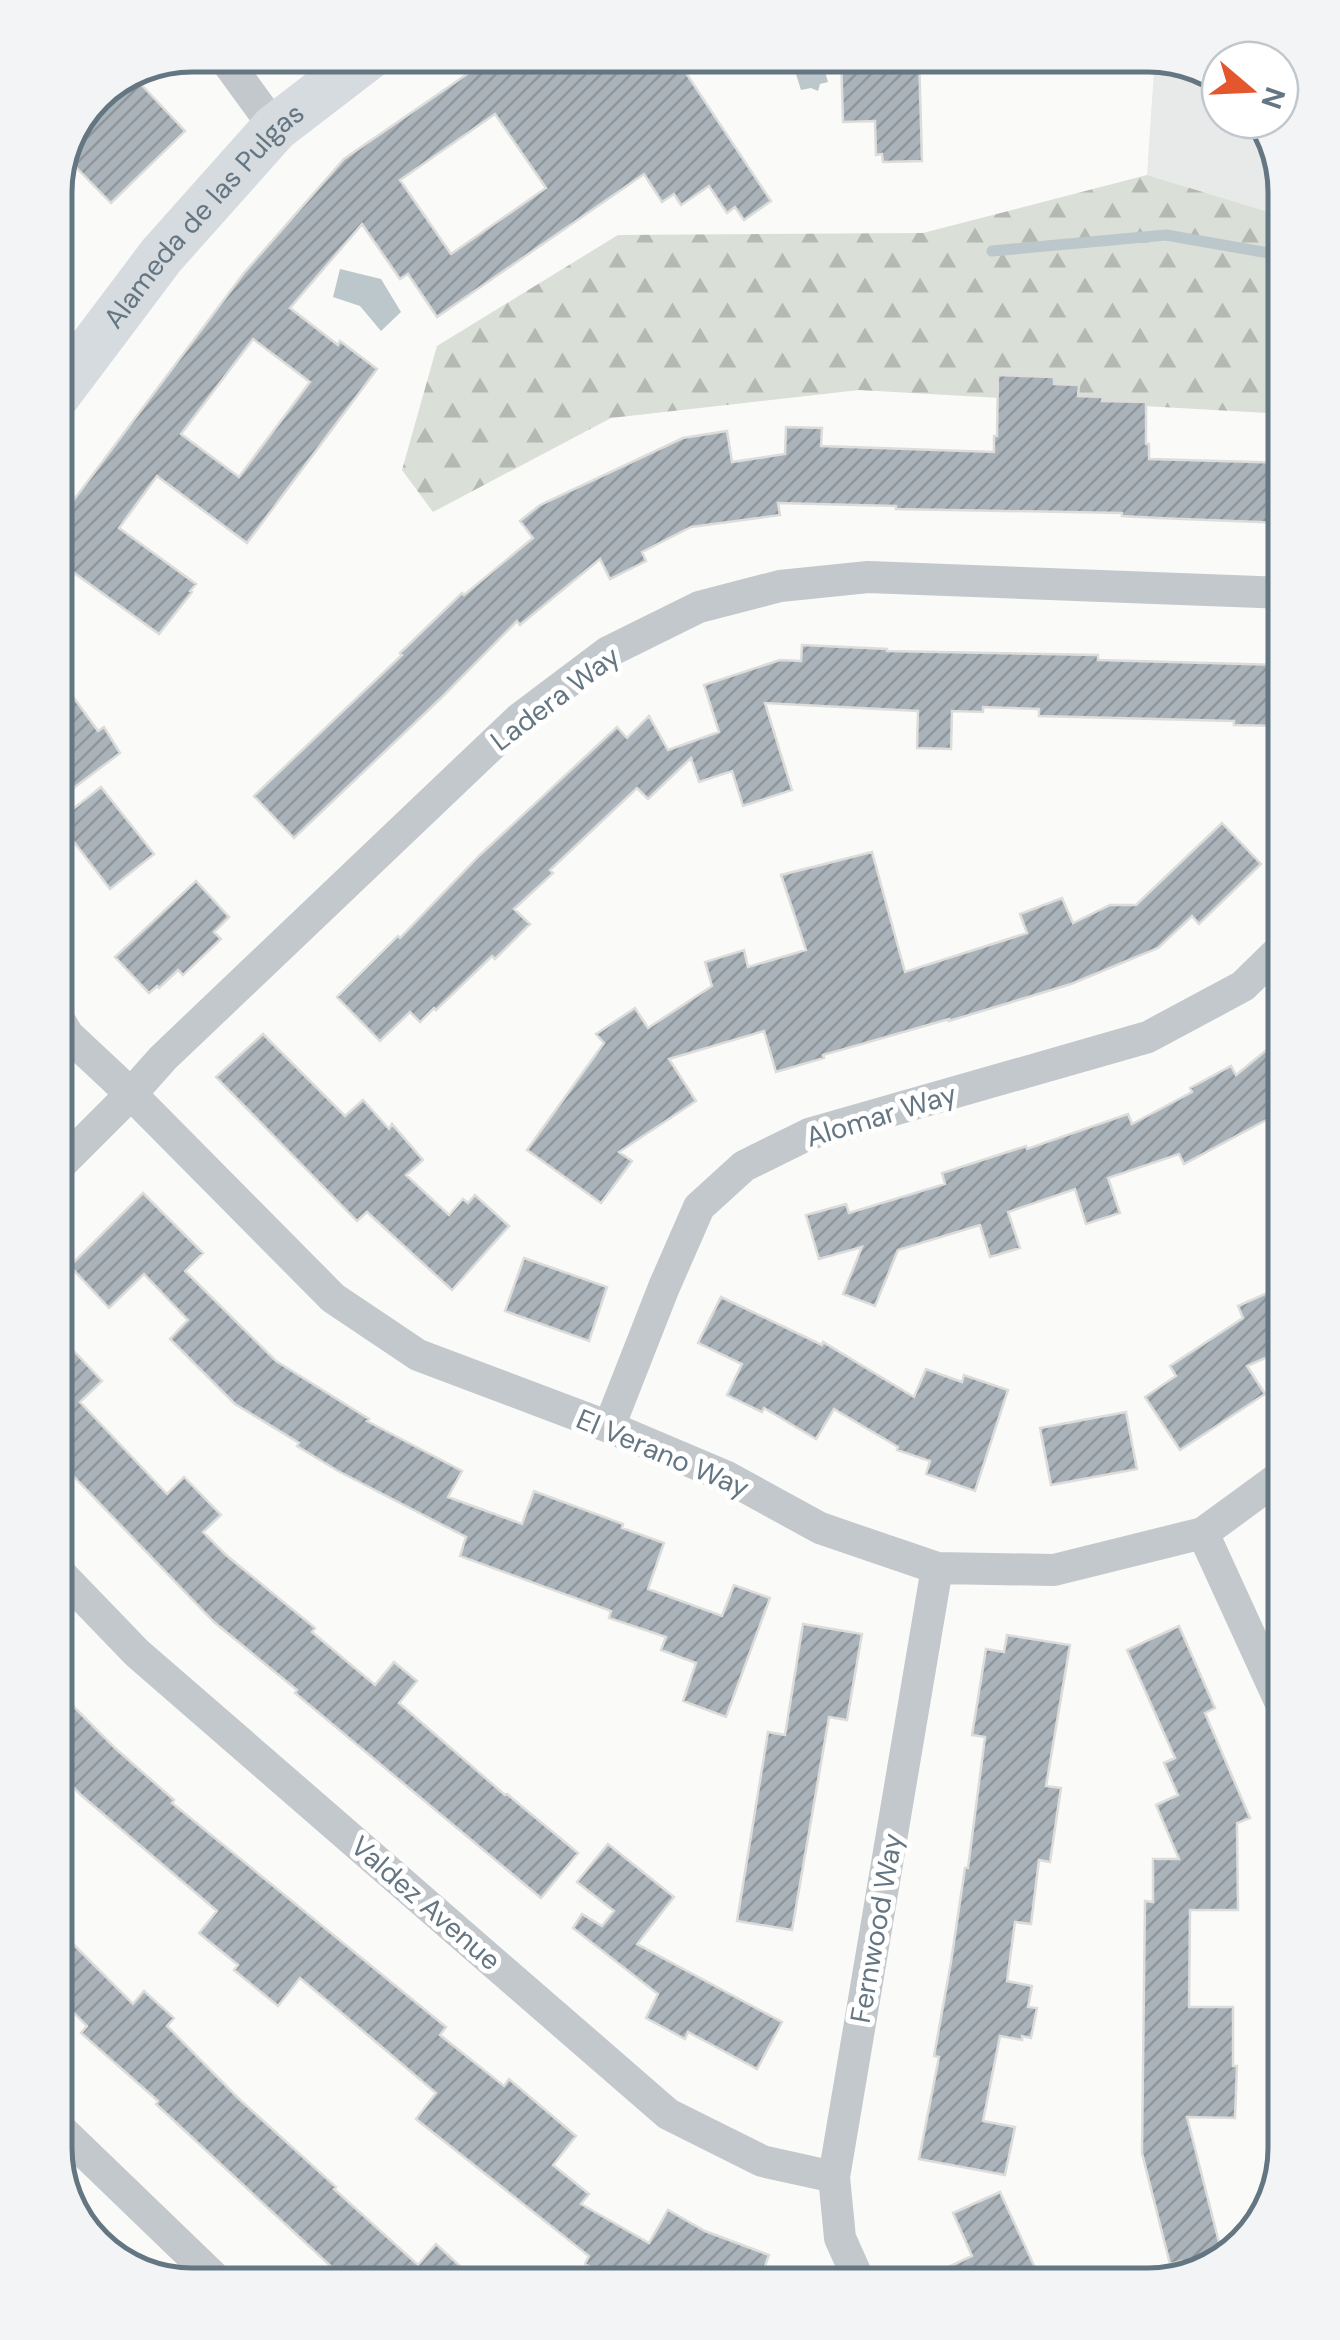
<svg xmlns="http://www.w3.org/2000/svg" width="1340" height="2340" font-family="'DM Sans',sans-serif">
  <style>
    .built { fill: #e8e9e9 }
    .forest { fill: url(#forest-firs) }
    .water { fill: #bbc7cb }
    .lines { fill: none; stroke-linecap: round; stroke-linejoin: round }
    .stream { stroke: #bbc7cb; stroke-width: 11 }
    .building { fill: url(#building-hatch); stroke: #dcdcda; stroke-width: 2.5; fill-rule: evenodd }
    .minor { stroke: #c3c8cc; stroke-width: 32 }
    .secondary { stroke: #d6dbdf; stroke-width: 48 }
    .labels { text-anchor: middle; stroke-width: 10; stroke-linejoin: round; paint-order: stroke }
    .street-label { font-size: 28px; fill: #657683; stroke: #fff }
    .rim { fill: none; stroke: #657683; stroke-width: 5 }
  </style>
  <defs>
    <pattern id="forest-firs" width="22" height="20" patternUnits="userSpaceOnUse" patternTransform="scale(2.5)"><rect width="22" height="20" fill="#dadfd7"/><path d="M5 1l3.5 6h-7zM16 11l3.5 6h-7z" fill="#b4b9b4"/></pattern>
    <pattern id="building-hatch" width="6" height="6" patternUnits="userSpaceOnUse" patternTransform="scale(2.5)"><rect width="6" height="6" fill="#aab3b9"/><path d="M-1 1l2-2M0 6l6-6M5 7l2-2" fill="none" stroke="#8e969c"/></pattern>
  </defs>
  <rect width="100%" height="100%" fill="#fafaf8"/>
  <path class="built" d="M 1155,55 L 1220,77 L 1220,120 L 1261,120 L 1271,132 L 1285,192 L 1285,217 L 1147,175 Z"/>
  <path class="forest" d="M 1147,175 L 1285,217 L 1285,414 L 859,390 L 611,418 L 433,512 L 402,470 L 437,346 L 618,235 L 923,233 Z"/>
  <path class="water" d="M 790,55 L 820,55 L 828,82 L 820,84 L 818,91 L 811,88 L 801,90 Z
    M 340,269 L 381,279 L 401,312 L 381,331 L 360,306 L 333,297 Z"/>
  <g class="lines">
    <path class="stream" d="M 992,251 L 1166,235 L 1285,256"/>
  </g>
  <path class="building" d="M 495,55 L 674,55 L 771,201 L 744,220 L 735,207 L 727,213 L 709,186 L 681,205 L 674,194 L 662,202 L 644,174 L 437,317 L 408,274 L 400,279 L 362,224 L 290,308 L 338,345 L 340,341 L 377,369 L 247,543 L 157,476 L 119,528 L 196,584 L 190,591 L 192,592 L 159,634 L 55,559 L 55,525 L 244,273 L 344,159 ZM 495,114 L 546,188 L 451,254 L 400,180 ZM 253,339 L 310,382 L 239,477 L 181,434 Z
    M 841,55 L 919,55 L 922,161 L 883,162 L 882,154 L 876,155 L 875,121 L 843,122 Z
    M 135,78 L 185,131 L 111,203 L 67,158 L 96,95 Z
    M 998,375 L 1054,377 L 1054,384 L 1079,385 L 1078,396 L 1103,397 L 1102,401 L 1146,402 L 1146,444 L 1149,444 L 1149,459 L 1285,463 L 1285,523 L 1158,518 L 1122,516 L 1122,513 L 896,509 L 896,506 L 778,503 L 780,515 L 691,527 L 642,552 L 646,561 L 610,579 L 600,559 L 520,625 L 517,621 L 442,697 L 294,838 L 254,796 L 402,655 L 400,653 L 462,593 L 464,595 L 533,538 L 520,521 L 540,505 L 683,438 L 727,431 L 732,462 L 785,454 L 786,427 L 822,428 L 821,446 L 994,452 L 994,436 L 997,436 Z
    M 802,645 L 887,649 L 887,651 L 1098,655 L 1098,660 L 1285,665 L 1285,726 L 1234,725 L 1234,721 L 1039,716 L 1039,709 L 983,707 L 983,712 L 952,711 L 951,749 L 917,748 L 918,711 L 765,703 L 792,790 L 743,806 L 732,771 L 699,782 L 691,758 L 648,799 L 637,788 L 550,870 L 553,873 L 514,909 L 530,924 L 495,959 L 492,956 L 436,1010 L 434,1008 L 420,1022 L 410,1012 L 380,1041 L 337,997 L 398,936 L 400,938 L 480,855 L 617,727 L 627,738 L 649,716 L 668,750 L 719,732 L 704,685 L 780,660 L 801,661 Z
    M 55,672 L 98,731 L 104,727 L 120,753 L 71,790 L 55,768 Z
    M 101,787 L 154,854 L 110,889 L 58,821 Z
    M 1222,823 L 1261,864 L 1199,924 L 1192,916 L 1158,948 L 1071,984 L 949,1021 L 949,1019 L 823,1055 L 824,1058 L 776,1072 L 764,1031 L 669,1059 L 696,1101 L 619,1152 L 632,1161 L 601,1203 L 527,1150 L 604,1043 L 596,1034 L 635,1008 L 648,1028 L 712,986 L 705,962 L 744,950 L 748,967 L 806,950 L 781,875 L 872,852 L 905,972 L 1027,933 L 1020,914 L 1062,898 L 1073,923 L 1110,905 L 1136,905 Z
    M 196,881 L 229,917 L 214,932 L 221,939 L 183,975 L 178,970 L 159,988 L 157,986 L 149,993 L 115,957 Z
    M 263,1034 L 345,1116 L 363,1100 L 389,1129 L 392,1124 L 423,1160 L 406,1175 L 449,1215 L 463,1199 L 468,1203 L 475,1195 L 509,1226 L 452,1290 L 367,1212 L 357,1221 L 216,1077 Z
    M 1285,1035 L 1285,1110 L 1184,1164 L 1179,1154 L 1108,1178 L 1120,1213 L 1086,1224 L 1075,1189 L 1008,1212 L 1020,1248 L 990,1257 L 980,1225 L 898,1250 L 875,1306 L 843,1294 L 862,1247 L 819,1259 L 806,1215 L 846,1204 L 849,1213 L 945,1184 L 942,1173 L 1026,1146 L 1027,1149 L 1128,1114 L 1132,1124 L 1192,1092 L 1190,1088 L 1231,1066 L 1236,1075 Z
    M 143,1193 L 203,1253 L 185,1271 L 276,1361 L 369,1419 L 367,1421 L 462,1471 L 448,1497 L 522,1524 L 534,1491 L 623,1524 L 622,1528 L 664,1543 L 648,1589 L 722,1616 L 734,1585 L 770,1598 L 726,1717 L 683,1701 L 696,1663 L 661,1650 L 666,1637 L 609,1618 L 611,1611 L 460,1556 L 466,1537 L 338,1471 L 297,1446 L 299,1443 L 235,1404 L 170,1339 L 188,1320 L 144,1274 L 109,1308 L 70,1266 Z
    M 524,1258 L 607,1287 L 589,1341 L 505,1311 Z
    M 1285,1285 L 1285,1349 L 1247,1366 L 1265,1394 L 1180,1450 L 1145,1397 L 1176,1376 L 1170,1366 L 1243,1318 L 1238,1306 Z
    M 721,1297 L 822,1345 L 823,1342 L 914,1397 L 926,1369 L 962,1382 L 964,1375 L 1008,1390 L 975,1491 L 926,1474 L 930,1461 L 897,1450 L 898,1447 L 834,1409 L 816,1439 L 764,1408 L 762,1412 L 727,1395 L 742,1364 L 698,1343 Z
    M 55,1331 L 102,1381 L 80,1402 L 167,1494 L 184,1477 L 221,1515 L 203,1532 L 226,1555 L 315,1628 L 312,1632 L 375,1685 L 394,1662 L 417,1681 L 399,1703 L 505,1795 L 507,1794 L 578,1853 L 541,1898 L 295,1693 L 297,1690 L 214,1622 L 55,1457 L 55,1452 L 73,1435 L 60,1421 L 55,1426 Z
    M 1126,1412 L 1137,1469 L 1051,1485 L 1040,1428 Z
    M 803,1624 L 862,1634 L 847,1720 L 829,1717 L 792,1930 L 737,1921 L 768,1732 L 785,1735 Z
    M 1179,1626 L 1215,1708 L 1205,1713 L 1250,1818 L 1237,1823 L 1238,1910 L 1190,1910 L 1189,2007 L 1233,2007 L 1233,2066 L 1237,2066 L 1235,2118 L 1187,2117 L 1223,2258 L 1208,2271 L 1187,2276 L 1182,2261 L 1170,2264 L 1142,2153 L 1145,1901 L 1153,1902 L 1153,1859 L 1179,1859 L 1156,1805 L 1178,1795 L 1164,1763 L 1175,1758 L 1127,1650 Z
    M 1007,1635 L 1070,1645 L 1046,1786 L 1061,1788 L 1050,1862 L 1039,1860 L 1031,1924 L 1015,1922 L 1007,1981 L 1032,1986 L 1028,2007 L 1037,2008 L 1031,2038 L 1022,2036 L 1022,2040 L 1000,2036 L 983,2121 L 1015,2127 L 1005,2175 L 919,2159 L 939,2057 L 934,2056 L 951,1962 L 965,1868 L 968,1868 L 985,1737 L 972,1735 L 986,1649 L 1004,1652 Z
    M 55,1688 L 115,1748 L 174,1800 L 172,1803 L 446,2027 L 440,2035 L 504,2086 L 509,2079 L 576,2136 L 553,2165 L 589,2194 L 581,2204 L 649,2243 L 668,2210 L 705,2231 L 769,2255 L 758,2285 L 622,2285 L 585,2264 L 589,2256 L 416,2119 L 436,2093 L 343,2014 L 300,1978 L 278,2006 L 234,1970 L 238,1965 L 199,1933 L 217,1911 L 81,1795 L 55,1769 Z
    M 608,1844 L 674,1897 L 637,1944 L 782,2022 L 757,2069 L 688,2032 L 685,2039 L 646,2018 L 658,1994 L 573,1928 L 582,1914 L 602,1926 L 614,1911 L 577,1882 Z
    M 55,1926 L 133,2004 L 144,1991 L 174,2018 L 167,2026 L 238,2098 L 336,2187 L 334,2189 L 418,2265 L 436,2244 L 460,2266 L 444,2285 L 351,2285 L 156,2104 L 158,2101 L 81,2033 L 87,2026 L 55,1994 Z
    M 1000,2192 L 1043,2285 L 910,2285 L 972,2256 L 953,2213 Z"/>
  <g class="lines">
    <path class="minor" d="M 222,55 L 275,128
      M 55,1013 L 68,1035 L 131,1094 L 333,1298 L 418,1355 L 609,1427 L 727,1477 L 820,1528 L 937,1568 L 1054,1570 L 1203,1533 L 1285,1473
      M 55,1170 L 131,1094 L 163,1058 L 519,719 L 608,652 L 699,607 L 780,586 L 868,577 L 1285,593
      M 609,1427 L 664,1287 L 699,1207 L 744,1166 L 809,1134 L 1148,1037 L 1243,986 L 1285,945
      M 1203,1533 L 1285,1712
      M 55,1568 L 137,1653 L 668,2114 L 762,2161 L 834,2177
      M 55,2124 L 222,2285
      M 861,2285 L 840,2238 L 834,2177 L 937,1568"/>
    <path class="secondary" id="s1" d="M 55,397 L 161,256 L 275,128 L 370,55"/>
  </g>
  <g class="labels">
    <g class="street-label">
      <text dy="10" stroke="none"><textPath href="#s1" startOffset="235">Alameda de las Pulgas</textPath></text>
      <text transform="translate(555 698) rotate(-37)" y="10">Ladera Way</text>
      <text transform="translate(881 1115) rotate(-17)" y="10">Alomar Way</text>
      <text transform="translate(663 1453) rotate(23)" y="10">El Verano Way</text>
      <text transform="translate(426 1903) rotate(41)" y="10">Valdez Avenue</text>
      <text transform="translate(876 1928) rotate(-80)" y="10">Fernwood Way</text>
    </g>
  </g>
  <path d="M0 0H1340V2340H0ZM192 72H1148A120 120 0 0 1 1268 192V2148A120 120 0 0 1 1148 2268H192A120 120 0 0 1 72 2148V192A120 120 0 0 1 192 72Z" fill="#f3f4f5" fill-rule="evenodd"/>
  <path class="rim" d="M192 72H1148A120 120 0 0 1 1268 192V2148A120 120 0 0 1 1148 2268H192A120 120 0 0 1 72 2148V192A120 120 0 0 1 192 72Z"/>
  <g transform="translate(1250 90) rotate(109)"><circle r="48" fill="#ffffff" stroke="#c1c8cd" stroke-width="2.5"/>
  <path d="M0-8L18 38L0 25L-18 38Z" fill="#e4572e"/>
  <text y="-15" font-size="28" font-weight="bold" text-anchor="middle" fill="#657683">N</text>
  </g>
</svg>
